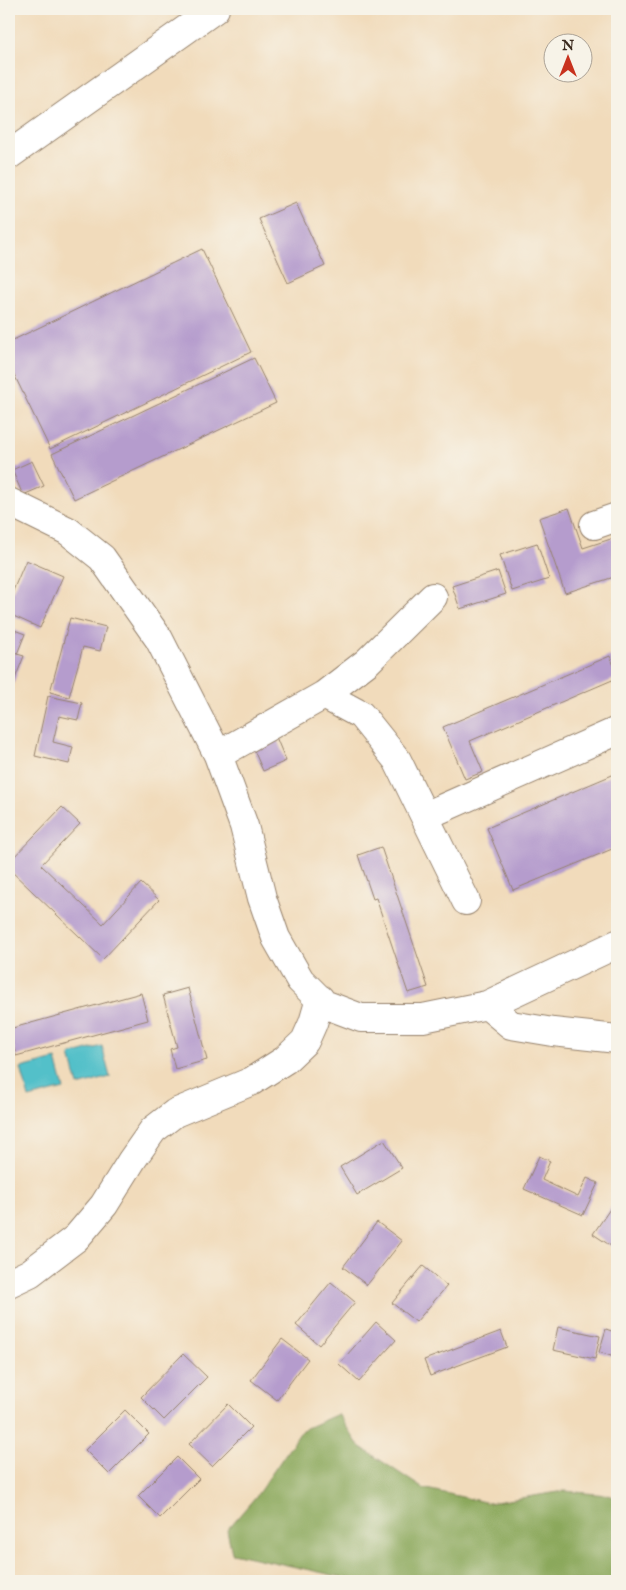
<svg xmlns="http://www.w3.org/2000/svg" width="626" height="1590" font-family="'IM FELL English',serif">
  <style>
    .forest { fill: #8ba85b; stroke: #63693c }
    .water { fill: #53c0c9; stroke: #477574 }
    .building { fill: #b59ccd }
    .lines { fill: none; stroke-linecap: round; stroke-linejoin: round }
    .minor-casing { stroke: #96826c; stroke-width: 30 }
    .minor { stroke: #fff; stroke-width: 28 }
  </style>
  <rect width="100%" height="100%" fill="#f7f3e8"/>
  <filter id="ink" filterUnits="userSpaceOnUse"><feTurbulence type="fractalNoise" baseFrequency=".02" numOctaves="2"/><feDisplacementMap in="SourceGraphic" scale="10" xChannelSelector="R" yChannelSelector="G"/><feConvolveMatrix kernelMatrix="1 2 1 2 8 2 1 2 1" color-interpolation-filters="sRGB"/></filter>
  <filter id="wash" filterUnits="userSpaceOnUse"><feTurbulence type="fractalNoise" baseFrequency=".0096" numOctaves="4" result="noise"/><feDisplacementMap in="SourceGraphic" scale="20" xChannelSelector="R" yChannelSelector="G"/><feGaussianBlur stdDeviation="1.12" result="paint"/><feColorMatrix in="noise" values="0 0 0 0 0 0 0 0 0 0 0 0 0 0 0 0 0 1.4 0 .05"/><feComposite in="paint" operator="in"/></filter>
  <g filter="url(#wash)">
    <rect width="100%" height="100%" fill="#f1dbbb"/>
    <path class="forest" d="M 338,1414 L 359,1446 L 422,1488 L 489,1503 L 565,1491 L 607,1495 L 617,1498 L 617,1581 L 398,1581 L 394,1579 L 360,1581 L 232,1553 L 227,1530 L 257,1495 L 302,1430 Z"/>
    <path class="water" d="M 102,1046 L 110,1077 L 78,1086 L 70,1055 Z
      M 56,1059 L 64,1089 L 29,1098 L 21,1068 Z"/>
    <g id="blocks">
      <path class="building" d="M 296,203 L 325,266 L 288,283 L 259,219 Z
        M 202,249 L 251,352 L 50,449 L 9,364 L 9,342 Z
        M 254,358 L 276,403 L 74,499 L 52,454 Z
        M 32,461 L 44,486 L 23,495 L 12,470 Z
        M 569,508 L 583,548 L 617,537 L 617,576 L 565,593 L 539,518 Z
        M 537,543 L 549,579 L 512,591 L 500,555 Z
        M 26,560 L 63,576 L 40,628 L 9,614 L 9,600 Z
        M 498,571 L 506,594 L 460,609 L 452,586 Z
        M 70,618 L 106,627 L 100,651 L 83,647 L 69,697 L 50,692 Z
        M 9,628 L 25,634 L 17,654 L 24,656 L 9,694 Z
        M 610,656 L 617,673 L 617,678 L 470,741 L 483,772 L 465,779 L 443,727 Z
        M 48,696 L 82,703 L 78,720 L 59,716 L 53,742 L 73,747 L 69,764 L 35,756 Z
        M 276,737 L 286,761 L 263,771 L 253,748 Z
        M 617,773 L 617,847 L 513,890 L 487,828 Z
        M 62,807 L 80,824 L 41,865 L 103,924 L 141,883 L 159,900 L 103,959 L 9,869 L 9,862 Z
        M 381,847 L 428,987 L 408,993 L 376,898 L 373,899 L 358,855 Z
        M 188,988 L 207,1060 L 175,1069 L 170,1049 L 177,1047 L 163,995 Z
        M 141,993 L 148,1020 L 16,1056 L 9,1029 Z
        M 384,1140 L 402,1168 L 357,1195 L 340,1167 Z
        M 539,1156 L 550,1161 L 542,1180 L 578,1197 L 587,1178 L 598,1183 L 583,1215 L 524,1189 Z
        M 614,1203 L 617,1205 L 617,1250 L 593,1234 Z
        M 377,1222 L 402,1241 L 367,1285 L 343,1267 Z
        M 423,1266 L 447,1286 L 416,1322 L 392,1303 Z
        M 331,1282 L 355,1302 L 319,1345 L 296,1325 Z
        M 376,1322 L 396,1340 L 359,1382 L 339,1364 Z
        M 558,1327 L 600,1336 L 595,1359 L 553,1350 Z
        M 606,1329 L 617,1333 L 617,1358 L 599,1352 Z
        M 501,1331 L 507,1347 L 430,1376 L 424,1360 Z
        M 282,1339 L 308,1359 L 277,1400 L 251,1380 Z
        M 183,1354 L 207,1377 L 164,1420 L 141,1397 Z
        M 228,1404 L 251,1427 L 212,1466 L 189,1444 Z
        M 125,1410 L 149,1434 L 109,1474 L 85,1450 Z
        M 177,1457 L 199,1479 L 160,1518 L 138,1496 Z"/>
    </g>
  </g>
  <g filter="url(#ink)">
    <use href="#blocks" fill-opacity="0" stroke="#96826c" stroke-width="1"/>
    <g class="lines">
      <g class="minor-casing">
        <path id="minor" d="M 9,155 L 215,9
          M 9,502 L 68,531 L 102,558 L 159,639 L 218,755 L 244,826 L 262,898 L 276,938 L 300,980 L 324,1004 L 361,1018 L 423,1018 L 487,1005 L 617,944
          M 594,525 L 617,517
          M 324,695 L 361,715 L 397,760 L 466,901
          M 218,755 L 324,695 L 367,662 L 433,597
          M 425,816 L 617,731
          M 487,1005 L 511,1025 L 553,1032 L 617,1039
          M 9,1283 L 30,1273 L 76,1238 L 104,1205 L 132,1160 L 153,1130 L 175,1113 L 252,1081 L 285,1060 L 305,1041 L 313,1023 L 320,999"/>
      </g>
      <use href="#minor" class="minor"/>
    </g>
  </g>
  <rect width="626" height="1590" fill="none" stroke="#f7f3e8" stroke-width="30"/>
  <g transform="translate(568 58)"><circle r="24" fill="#f7f3e8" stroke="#aca397"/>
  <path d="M0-4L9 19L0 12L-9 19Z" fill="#c8321e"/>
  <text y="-8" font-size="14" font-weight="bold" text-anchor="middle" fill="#3b2a1e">N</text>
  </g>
</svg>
